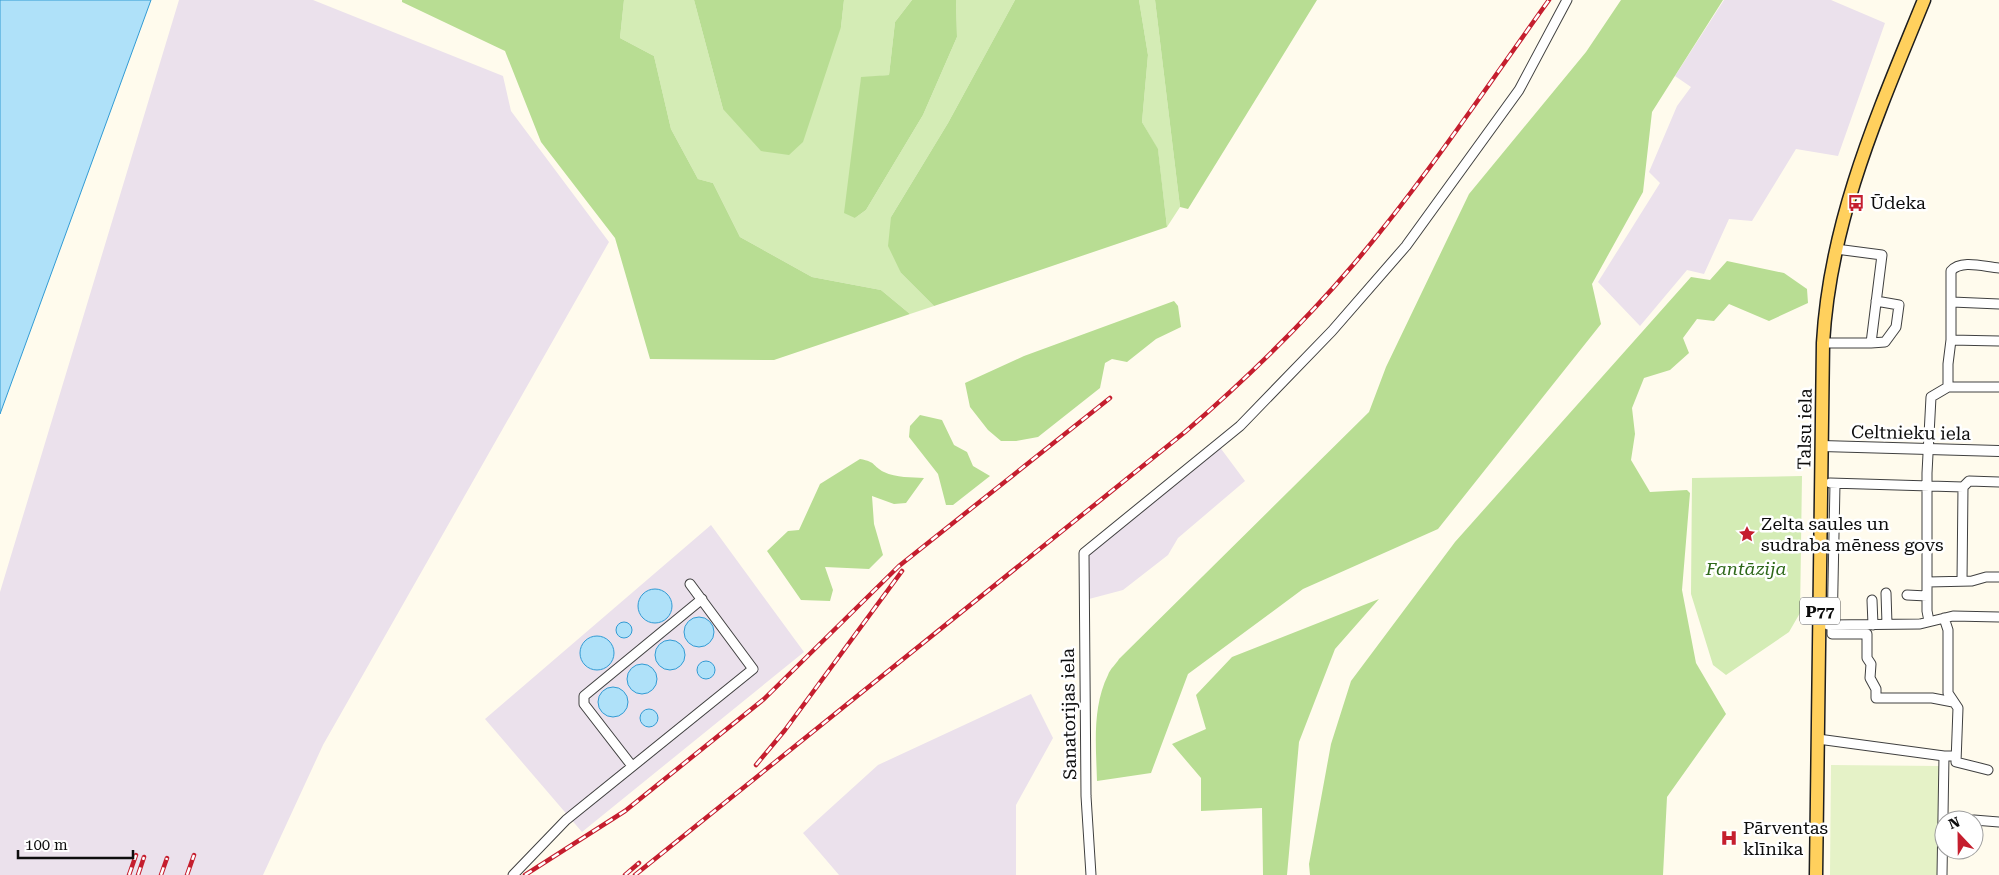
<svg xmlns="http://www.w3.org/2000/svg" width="1999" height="875" font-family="'Roboto Serif',serif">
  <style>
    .industrial { fill: #ebe1ec }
    .green { fill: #d4ecb5 }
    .forest { fill: #b8dd93 }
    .pitch { fill: #e5f2c7 }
    .water { fill: #afe1f9; stroke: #329bd4 }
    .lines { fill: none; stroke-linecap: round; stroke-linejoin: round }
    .minor-casing { stroke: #404040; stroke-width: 11 }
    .tertiary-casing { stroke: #404040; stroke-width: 12 }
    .primary-casing { stroke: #1e1e1e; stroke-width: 15 }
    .minor { stroke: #fff; stroke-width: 9 }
    .tertiary { stroke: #fff; stroke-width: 10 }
    .primary { stroke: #ffd05d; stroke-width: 12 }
    .rail-casing { stroke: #c51e2e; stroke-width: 4.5 }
    .rail { stroke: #fff; stroke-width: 2.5; stroke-dasharray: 8; stroke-linecap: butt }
    .labels { text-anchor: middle; stroke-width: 5; stroke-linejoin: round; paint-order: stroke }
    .shield { fill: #fff; stroke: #565656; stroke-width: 1 }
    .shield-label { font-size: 16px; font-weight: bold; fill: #0d0d0d }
    .poi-label { font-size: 18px; fill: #0d0d0d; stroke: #fff; text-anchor: start }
    .street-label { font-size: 18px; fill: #0d0d0d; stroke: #fff }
    .park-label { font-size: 18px; font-style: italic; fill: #2e681a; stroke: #fff }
  </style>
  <rect width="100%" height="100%" fill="#fffbed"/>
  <path class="industrial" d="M 179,0 L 313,0 L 503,76 L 511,111 L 609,242 L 323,745 L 263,875 L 0,875 L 0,592 Z
    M 1724,0 L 1831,0 L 1885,23 L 1838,156 L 1796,149 L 1752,221 L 1729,219 L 1704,274 L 1687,270 L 1640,326 L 1598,282 L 1660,183 L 1649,172 L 1677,106 L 1691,87 L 1675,76 Z
    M 1219,446 L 1245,481 L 1178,538 L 1168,555 L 1123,590 L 1089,599 L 1089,553 Z
    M 711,525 L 804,652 L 582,832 L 485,719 Z
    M 1031,694 L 1053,738 L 1016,805 L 1016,875 L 839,875 L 803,833 L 878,765 Z"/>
  <path class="green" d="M 624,0 L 694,0 L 723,109 L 841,27 L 844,0 L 912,0 L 895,22 L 889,75 L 861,78 L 855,218 L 866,210 L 923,115 L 957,37 L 956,0 L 1015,0 L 948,123 L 891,217 L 901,273 L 934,306 L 910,314 L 881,290 L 812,277 L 740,237 L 713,183 L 698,179 L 671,129 L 654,56 L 620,38 Z
    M 1139,0 L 1155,0 L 1180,207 L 1167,227 L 1158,150 L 1142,122 L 1148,55 Z
    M 1802,476 L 1800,613 L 1789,632 L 1726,675 L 1713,665 L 1691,594 L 1692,478 Z"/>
  <path class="forest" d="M 402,0 L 624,0 L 620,38 L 654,56 L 671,129 L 698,179 L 713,183 L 740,237 L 812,277 L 881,290 L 910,314 L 774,360 L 650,359 L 615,238 L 541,142 L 505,51 L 402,2 Z
    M 694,0 L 844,0 L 841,27 L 803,142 L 789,155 L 761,151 L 723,109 Z
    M 912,0 L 956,0 L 957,37 L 923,115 L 866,210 L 855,218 L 844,213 L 861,77 L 889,75 L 895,22 Z
    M 1015,0 L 1139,0 L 1148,55 L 1142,122 L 1158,149 L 1167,227 L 934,306 L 901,273 L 888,246 L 891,217 L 948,123 Z
    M 1155,0 L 1317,0 L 1188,209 L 1180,207 Z
    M 1621,0 L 1723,0 L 1652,112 L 1643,192 L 1592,284 L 1601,324 L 1438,529 L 1303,589 L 1188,674 L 1151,773 L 1097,781 C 1096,746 1092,707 1108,675 C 1110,669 1116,664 1119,659 L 1369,412 L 1386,367 L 1469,194 L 1586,52 Z
    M 1727,261 L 1784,273 L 1807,289 L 1808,303 L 1769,321 L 1729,304 L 1714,321 L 1697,319 L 1683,338 L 1689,353 L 1670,370 L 1644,378 L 1632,408 L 1635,434 L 1631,460 L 1650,492 L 1687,490 L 1690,493 L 1682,590 L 1696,663 L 1726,714 L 1667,797 L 1663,875 L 1310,875 L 1309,864 L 1331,744 L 1351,681 L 1455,542 L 1691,277 L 1710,280 Z
    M 1174,301 L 1178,306 L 1181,327 L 1156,339 L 1127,362 L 1112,359 L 1105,363 L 1100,388 L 1038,437 L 1016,441 L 1001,441 L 988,430 L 970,407 L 965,383 L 1024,356 Z
    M 920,415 L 942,420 L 954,445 L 967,452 L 973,466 L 990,476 L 953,505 L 946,505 L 938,474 L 909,437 L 910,426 Z
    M 860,459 C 877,462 872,466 884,472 C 896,478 912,477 924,478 L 906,503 L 894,504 L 872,496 L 874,524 L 883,555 L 869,569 L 825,567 L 833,590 L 830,601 L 801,600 L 767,551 L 788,531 L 799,530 L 820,484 Z
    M 1379,599 L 1335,649 L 1299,742 L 1287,875 L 1263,875 L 1262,808 L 1201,811 L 1201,778 L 1172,744 L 1206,729 L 1196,695 L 1232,657 Z"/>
  <path class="pitch" d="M 1831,765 L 1940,766 L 1938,875 L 1830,875 Z"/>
  <path class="water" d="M 0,0 L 151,0 L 0,414 Z
    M638 606a17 17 0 1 1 34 0a17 17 0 1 1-34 0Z
    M684 632a15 15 0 1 1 30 0a15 15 0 1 1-30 0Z
    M616 630a8 8 0 1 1 16 0a8 8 0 1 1-16 0Z
    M580 653a17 17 0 1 1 34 0a17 17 0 1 1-34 0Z
    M655 655a15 15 0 1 1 30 0a15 15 0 1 1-30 0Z
    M697 670a9 9 0 1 1 18 0a9 9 0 1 1-18 0Z
    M627 679a15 15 0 1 1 30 0a15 15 0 1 1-30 0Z
    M598 702a15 15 0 1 1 30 0a15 15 0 1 1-30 0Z
    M640 718a9 9 0 1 1 18 0a9 9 0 1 1-18 0Z"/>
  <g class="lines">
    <g class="minor-casing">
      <path id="minor" d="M 1952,302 L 1999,304
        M 1951,340 L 1999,341
        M 1823,343 L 1871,343 L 1882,255 L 1836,249
        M 1871,343 L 1885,342 L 1896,327 L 1899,305 L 1876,301
        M 1948,387 L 1948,364 L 1951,340 L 1951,271 C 1961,259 1985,267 1999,268
        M 1830,483 L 1963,487 L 1969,481 L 1999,482
        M 1835,484 L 1832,634 L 1867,634 L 1867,658 L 1871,664 L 1870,678 L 1876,689 L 1876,698 L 1932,698 L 1953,702
        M 1962,581 L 1963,487
        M 1928,582 L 1972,581 L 1986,577 L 1999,577
        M 1886,593 L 1887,624
        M 1907,595 L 1927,596
        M 1872,600 L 1873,625
        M 1944,618 L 1948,630 L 1948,693 L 1958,708 L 1956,762 L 1988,770
        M 1929,621 L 1927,611 L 1927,473 L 1931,397 L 1948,387 L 1999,387
        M 1828,625 L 1920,624 L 1953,616 L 1999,617
        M 1818,739 L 1944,756 L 1956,756
        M 632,766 L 584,704 L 584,696 L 702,599
        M 1944,818 L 1970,820
        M 1974,820 L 1999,822
        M 513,875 L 566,820 L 753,669 L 690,584
        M 1091,875 L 1086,796 L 1084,553 L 1240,426 L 1332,331 L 1406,246 L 1519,90 L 1567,0
        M 1942,875 L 1944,756"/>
    </g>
    <g class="tertiary-casing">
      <path id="tertiary" d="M 1822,446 L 1999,451"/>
    </g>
    <g class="primary-casing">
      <path id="primary" d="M 1816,875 L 1823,343 C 1830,220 1878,113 1924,0"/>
    </g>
    <use href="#minor" class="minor"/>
    <use href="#tertiary" class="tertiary"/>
    <use href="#primary" class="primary"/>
    <g class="rail-casing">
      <path id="rail" d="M 756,765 L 785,730 L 902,571
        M 129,875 L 136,855
        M 138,875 L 144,857
        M 161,875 L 167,858
        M 187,875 L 194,855
        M 525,875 L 625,811 L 764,699 L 899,566 L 1110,398
        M 625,875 L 639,863
        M 635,875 L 1185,432 C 1245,380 1302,325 1353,265 C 1424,181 1485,89 1549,0"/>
    </g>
    <use href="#rail" class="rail"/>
  </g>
  <defs>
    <g id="bus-bare" transform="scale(1.35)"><path d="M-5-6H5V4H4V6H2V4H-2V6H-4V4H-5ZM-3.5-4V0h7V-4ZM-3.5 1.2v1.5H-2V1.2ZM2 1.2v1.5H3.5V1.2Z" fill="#c51e2e" stroke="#fff" stroke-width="2.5" paint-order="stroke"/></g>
    <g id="sight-bare" transform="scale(1.35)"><path d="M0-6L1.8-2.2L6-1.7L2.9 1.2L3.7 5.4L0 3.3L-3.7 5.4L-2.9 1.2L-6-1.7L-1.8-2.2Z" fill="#c51e2e" stroke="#fff" stroke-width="2.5" paint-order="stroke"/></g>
    <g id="hospital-bare" transform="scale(1.35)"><path d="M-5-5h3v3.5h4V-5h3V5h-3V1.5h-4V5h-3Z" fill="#c51e2e" stroke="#fff" stroke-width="2.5" paint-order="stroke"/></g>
  </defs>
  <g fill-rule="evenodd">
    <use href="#bus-bare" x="1856" y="203"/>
    <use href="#sight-bare" x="1747" y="534"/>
    <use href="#hospital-bare" x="1729" y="838"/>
  </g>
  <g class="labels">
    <rect class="shield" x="1800" y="597.5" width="40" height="27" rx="4"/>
    <g class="shield-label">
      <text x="1820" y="617">P77</text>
    </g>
    <g class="poi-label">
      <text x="1870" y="209">Ūdeka</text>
      <text x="1761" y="530">Zelta saules un<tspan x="1761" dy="21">sudraba mēness govs</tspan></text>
      <text x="1743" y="834">Pārventas<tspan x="1743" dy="21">klīnika</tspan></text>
    </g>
    <g class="street-label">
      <text transform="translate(1805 429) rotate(-89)" y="6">Talsu iela</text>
      <text transform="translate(1911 433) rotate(1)" y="6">Celtnieku iela</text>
      <text transform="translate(1069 714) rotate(-91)" y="6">Sanatorijas iela</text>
    </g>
    <g class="park-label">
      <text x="1746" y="575">Fantāzija</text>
    </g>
  </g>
  <g transform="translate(1959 835) rotate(338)"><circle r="24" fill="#ffffff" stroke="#9e9e9e"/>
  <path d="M0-4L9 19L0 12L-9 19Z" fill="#c51e2e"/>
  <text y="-8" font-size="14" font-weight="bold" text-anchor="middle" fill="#0d0d0d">N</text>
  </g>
  <path d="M18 850v8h115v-8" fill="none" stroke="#0d0d0d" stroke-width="2.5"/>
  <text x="25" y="850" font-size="15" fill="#0d0d0d" stroke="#ffffff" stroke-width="4" paint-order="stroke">100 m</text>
</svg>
